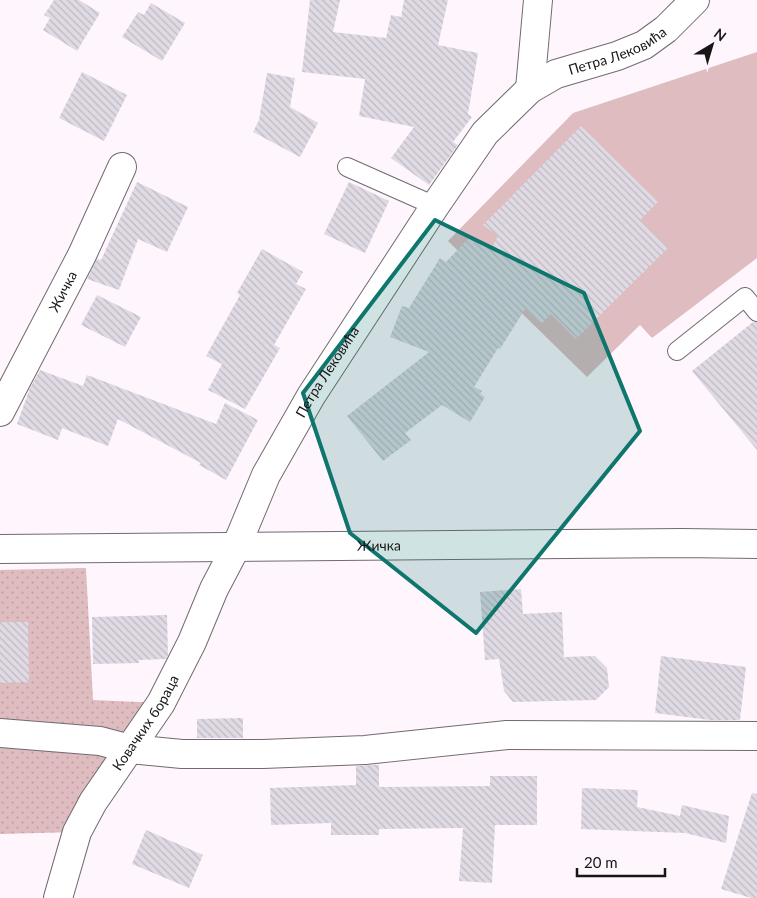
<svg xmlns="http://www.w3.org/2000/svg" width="757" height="898" font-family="Lato,sans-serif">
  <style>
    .grass { fill: url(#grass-dots) }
    .garden { fill: #dfbcc0 }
    .building { fill: url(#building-back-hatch) }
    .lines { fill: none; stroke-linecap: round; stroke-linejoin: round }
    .lane-casing { stroke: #716a70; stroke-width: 20 }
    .street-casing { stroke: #716a70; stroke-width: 30 }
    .secondary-casing { stroke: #716a70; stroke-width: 30 }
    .lane { stroke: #fff; stroke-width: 18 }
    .street { stroke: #fff; stroke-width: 28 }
    .secondary { stroke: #fff; stroke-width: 28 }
    .marked { fill: #0f766e; fill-opacity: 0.2; stroke: #0f766e; stroke-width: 4; stroke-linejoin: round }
    .labels { text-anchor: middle; stroke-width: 4.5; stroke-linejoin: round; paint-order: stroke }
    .street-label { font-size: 14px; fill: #181517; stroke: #fff6fd }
  </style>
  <defs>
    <pattern id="grass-dots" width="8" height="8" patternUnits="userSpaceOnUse" patternTransform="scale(1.25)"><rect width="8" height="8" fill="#dfbcc0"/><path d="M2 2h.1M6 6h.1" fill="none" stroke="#bfa1a4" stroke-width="1.8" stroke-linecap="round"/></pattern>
    <pattern id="building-back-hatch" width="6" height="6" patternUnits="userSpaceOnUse" patternTransform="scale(1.25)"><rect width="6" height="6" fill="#dfdae3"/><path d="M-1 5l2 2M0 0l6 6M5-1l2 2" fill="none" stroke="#bfbac2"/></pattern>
  </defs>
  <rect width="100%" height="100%" fill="#fff6fd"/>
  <path class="grass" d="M 86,568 L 93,700 L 161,703 L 77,832 L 0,834 L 0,570 Z"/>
  <path class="garden" d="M 757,52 L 757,258 L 652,338 L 640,325 L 587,377 L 448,241 L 573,113 Z"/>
  <path class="building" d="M 54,0 L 79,0 L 100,13 L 77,51 L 43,30 L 50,18 L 44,15 Z
    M 310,0 L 340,0 L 333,32 L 386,38 L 391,15 L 401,17 L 404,0 L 448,0 L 438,45 L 478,53 L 468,114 L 472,117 L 453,142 L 458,145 L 429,185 L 391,158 L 414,127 L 359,116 L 365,79 L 302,72 Z
    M 151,3 L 185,23 L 162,61 L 122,37 L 138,12 L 144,15 Z
    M 82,72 L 127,95 L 104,141 L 59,118 Z
    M 267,73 L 295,78 L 290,107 L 318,123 L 300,157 L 253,132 L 259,120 Z
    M 581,126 L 658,202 L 640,220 L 668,248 L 576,339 L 551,314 L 541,324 L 525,309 L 500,349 L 498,348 L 474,387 L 482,391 L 480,394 L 485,397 L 470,422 L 442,405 L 405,433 L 411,440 L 383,461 L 347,416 L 429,352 L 390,337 L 402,306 L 409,308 L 440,258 L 446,262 L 469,238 L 491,249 L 498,236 L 483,225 Z
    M 137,182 L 188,207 L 167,252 L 138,239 L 119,290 L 87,279 L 97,259 L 101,260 Z
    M 349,182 L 389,201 L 365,253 L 324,234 Z
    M 262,249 L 303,272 L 296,284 L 306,289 L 274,345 L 280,348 L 245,409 L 208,390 L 222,364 L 206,356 L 240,295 L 237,293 Z
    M 97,295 L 141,317 L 125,347 L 81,325 Z
    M 753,322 L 757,322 L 757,450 L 692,371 Z
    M 40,370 L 83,386 L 87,375 L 216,424 L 225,403 L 258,420 L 226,480 L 199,465 L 201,463 L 118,419 L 108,446 L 62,428 L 58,440 L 17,424 L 30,388 Z
    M 521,589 L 523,614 L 562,612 L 564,657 L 595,656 L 607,668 L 609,687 L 596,700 L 513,702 L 504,691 L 499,659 L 485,660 L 480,592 Z
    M 167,615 L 168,655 L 166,659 L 139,660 L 139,663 L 93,664 L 92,617 Z
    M 0,622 L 28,622 L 29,682 L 0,683 Z
    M 661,656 L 746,667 L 740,720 L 710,720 L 655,713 Z
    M 243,718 L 243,738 L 197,738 L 197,719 Z
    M 373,765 L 379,765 L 379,787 L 490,786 L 490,776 L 537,776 L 537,825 L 495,825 L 492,883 L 459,881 L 463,828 L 379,829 L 379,835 L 331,835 L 331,823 L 271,825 L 270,788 L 356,785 L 356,766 Z
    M 582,788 L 638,790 L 637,807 L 680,816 L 682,805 L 729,816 L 726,843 L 685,833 L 581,829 Z
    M 752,793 L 757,794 L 757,898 L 751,898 L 721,889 Z
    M 146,830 L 203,855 L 189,888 L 132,864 Z"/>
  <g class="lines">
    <g class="lane-casing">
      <path id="lane" d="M 347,167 L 435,206
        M 677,351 L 745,297 L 757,312"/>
    </g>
    <g class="street-casing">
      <g id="street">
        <path d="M 530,89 L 538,0"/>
        <path id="s1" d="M 0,412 L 82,255 L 122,167"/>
        <path d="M 0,733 L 100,741 L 130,749 L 182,754 L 263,754 L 365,750 L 507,735 L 757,736"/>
        <path id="s2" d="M 58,898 L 77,832 L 93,802 L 161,703 L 192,642 L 214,589 L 236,547 L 266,475 L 311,396 L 435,206 L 485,133 L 530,89 L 556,74 L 617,56 L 644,45 L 666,29 L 695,0"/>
      </g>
    </g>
    <g class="secondary-casing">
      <g id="secondary">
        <path id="s3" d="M 0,549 L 682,543 L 757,544"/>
      </g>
    </g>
    <use href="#lane" class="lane"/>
    <use href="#street" class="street"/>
    <use href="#secondary" class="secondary"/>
  </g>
  <path class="marked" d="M 435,220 L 584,293 L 640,431 L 476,633 L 350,533 L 303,393 Z"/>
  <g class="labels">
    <g class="street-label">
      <text dy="5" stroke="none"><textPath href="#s2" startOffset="1039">Петра Лековића</textPath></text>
      <text dy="5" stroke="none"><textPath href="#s1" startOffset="136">Жичка</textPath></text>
      <text dy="5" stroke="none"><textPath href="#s2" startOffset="594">Петра Лековића</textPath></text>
      <text dy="5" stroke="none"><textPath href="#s3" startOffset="379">Жичка</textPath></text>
      <text dy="5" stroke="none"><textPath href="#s2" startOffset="198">Ковачких бораца</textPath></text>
    </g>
  </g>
  <g transform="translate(712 45) rotate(38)" stroke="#fff6fd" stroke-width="4" paint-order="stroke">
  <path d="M0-4L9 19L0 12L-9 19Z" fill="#181517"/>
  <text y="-8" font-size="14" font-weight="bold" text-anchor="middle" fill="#181517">N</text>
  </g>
  <path d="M577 868v8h88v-8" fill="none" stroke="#181517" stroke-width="2.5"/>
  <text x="584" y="868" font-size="15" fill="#181517" stroke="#fff6fd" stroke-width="4" paint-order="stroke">20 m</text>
</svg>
